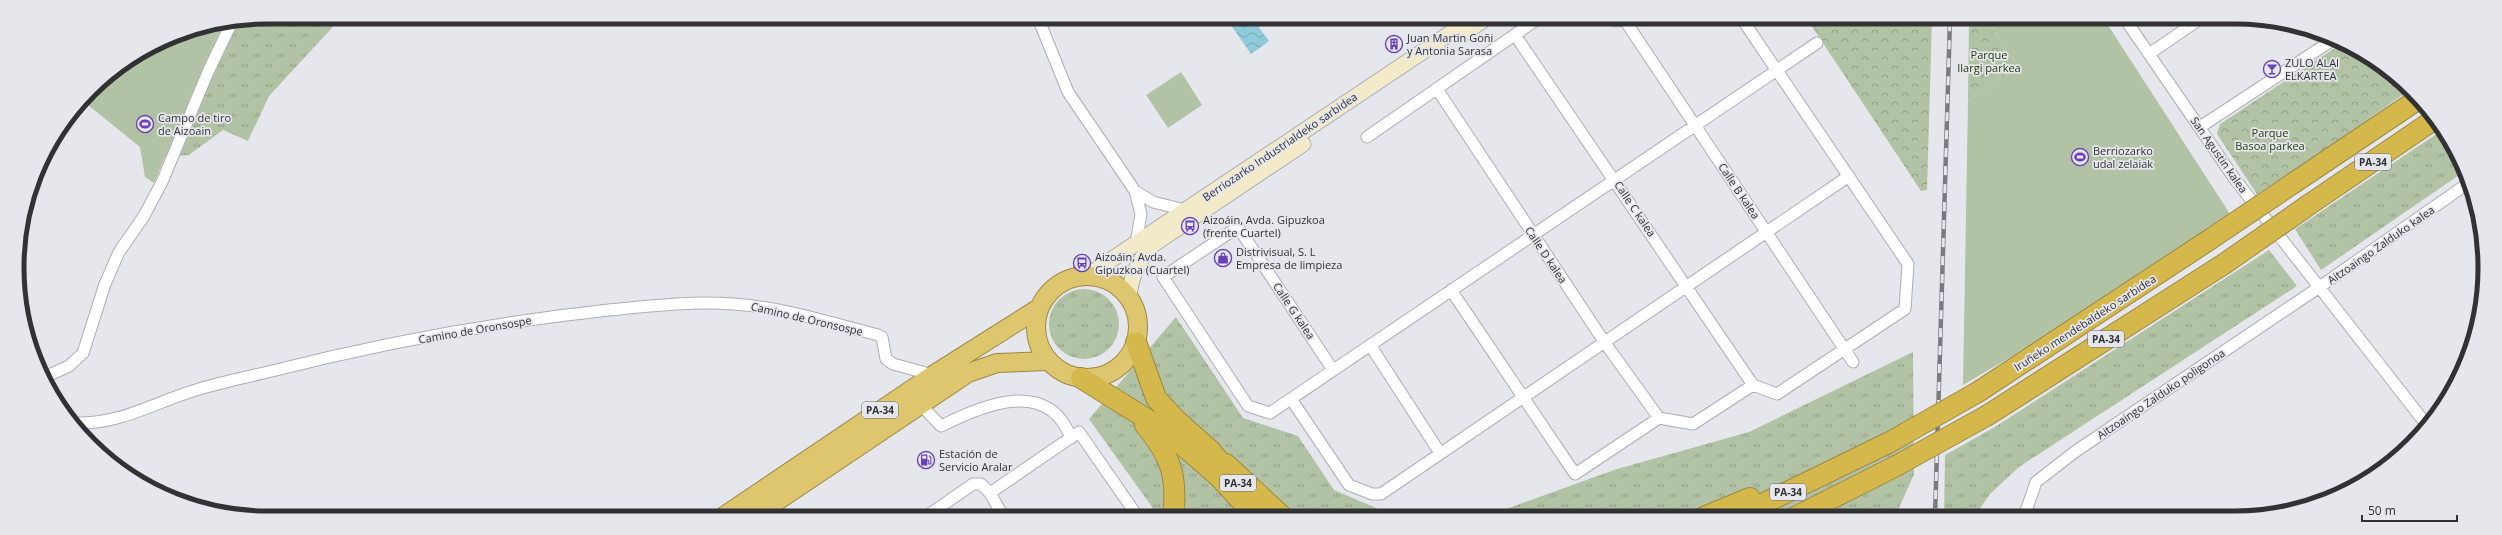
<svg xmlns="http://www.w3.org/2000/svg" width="2502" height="535" font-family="'Open Sans',sans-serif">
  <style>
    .grass { fill: url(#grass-tufts) }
    .forest { fill: url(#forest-crowns) }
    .pitch { fill: #b2c2a5 }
    .water { fill: url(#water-waves) }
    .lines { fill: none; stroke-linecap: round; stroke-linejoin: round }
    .minor-casing { stroke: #adaeb4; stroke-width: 13 }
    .secondary-casing { stroke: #adaeb4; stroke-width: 17 }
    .trunk-casing { stroke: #9c8943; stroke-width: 20 }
    .motorway-casing { stroke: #9c8943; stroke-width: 22 }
    .minor { stroke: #fff; stroke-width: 11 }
    .secondary { stroke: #f2eac9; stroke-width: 15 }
    .trunk { stroke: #dec66f; stroke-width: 18 }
    .motorway { stroke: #d5b84b; stroke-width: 20 }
    .rail-casing { stroke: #7b7b7f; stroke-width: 4.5 }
    .rail { stroke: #e6e7ed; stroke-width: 3; stroke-dasharray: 9; stroke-linecap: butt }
    .motorway-bridge-casing { stroke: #9c8943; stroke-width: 22; stroke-linecap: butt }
    .motorway-bridge { stroke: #d5b84b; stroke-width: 20 }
    .labels { text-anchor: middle; stroke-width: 3.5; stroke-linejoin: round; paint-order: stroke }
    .shield { fill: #e6e7ed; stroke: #68686c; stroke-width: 1 }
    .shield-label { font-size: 10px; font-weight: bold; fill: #323234 }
    .poi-label { font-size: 11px; fill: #323234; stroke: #e6e7ed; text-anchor: start }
    .park-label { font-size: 11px; fill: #263b0b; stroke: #e6e7ed }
    .street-label { font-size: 11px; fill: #323234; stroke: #e6e7ed }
    .rim { fill: none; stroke: #323234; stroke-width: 5 }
  </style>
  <defs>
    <pattern id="grass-tufts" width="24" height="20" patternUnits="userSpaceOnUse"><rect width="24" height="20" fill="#b2c2a5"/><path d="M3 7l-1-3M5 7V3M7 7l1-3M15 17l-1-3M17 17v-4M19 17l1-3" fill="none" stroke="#919e87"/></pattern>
    <pattern id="forest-crowns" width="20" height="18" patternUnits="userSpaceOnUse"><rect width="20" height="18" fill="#b2c2a5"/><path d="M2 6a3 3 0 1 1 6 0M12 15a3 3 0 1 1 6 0" fill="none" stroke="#919e87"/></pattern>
    <pattern id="water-waves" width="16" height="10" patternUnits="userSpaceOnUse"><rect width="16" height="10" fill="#8fcada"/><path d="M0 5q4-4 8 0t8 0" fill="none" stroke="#75a5b2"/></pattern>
  </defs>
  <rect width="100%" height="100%" fill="#e6e7ed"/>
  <path class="grass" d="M 268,17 L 342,17 L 269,96 L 248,141 L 223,130 L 189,155 L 165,157 L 220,27 Z
    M 2441,131 L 2462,173 L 2321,270 L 2295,229 Z
    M 2269,250 L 2297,286 L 2019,467 L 1990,494 L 1974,517 L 1944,517 L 1945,455 L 1995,427 Z
    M1049 324a35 35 0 1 1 70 0a35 35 0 1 1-70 0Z
    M 1176,317 L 1243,418 L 1298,436 L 1334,490 L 1397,517 L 1148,517 L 1152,507 L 1089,419 Z
    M 1913,352 L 1914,474 L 1895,517 L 1484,517 L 1617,469 L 1749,432 Z"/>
  <path class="forest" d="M 1807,19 L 1932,19 L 1927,190 L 1921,191 Z
    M 1969,19 L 1989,19 L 1986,21 L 2018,66 L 1968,101 Z
    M 2341,44 L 2360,50 L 2407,92 L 2289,175 L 2257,194 L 2217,134 L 2220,124 Z"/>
  <path class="pitch" d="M 1989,19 L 2104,19 L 2230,214 L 2043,338 L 1963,385 L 1968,101 L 2018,66 L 1986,21 Z
    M 220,27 L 154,183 L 145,177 L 140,147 L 83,101 L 91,90 L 172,36 Z
    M 1181,72 L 1202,105 L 1168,128 L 1146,95 Z"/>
  <path class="water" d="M 1226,18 L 1252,18 L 1269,41 L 1251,54 Z"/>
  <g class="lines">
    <g class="minor-casing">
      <path id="minor" d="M 1038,18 L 1068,92 L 1135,191 L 1141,214 L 1136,243
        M 1604,18 L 1617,21 L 1625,18
        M 1624,19 L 1853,362
        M 2125,19 L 2234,178 L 2426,424
        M 1515,35 L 1753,385
        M 2149,54 L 2200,19
        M 1437,89 L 1605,343 L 1659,418
        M 2200,127 L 2331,41
        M 1367,137 L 1539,18
        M 1135,191 L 1153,202 L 1185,210
        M 1451,290 L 1575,474 L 1659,418 L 1693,424 L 1753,385 L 1777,394 L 1905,309 L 1908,264 L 1742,19
        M 1370,345 L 1440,453
        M 1333,370 L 1238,227 L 1163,277 L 1248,406 L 1270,413 L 1817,43
        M 47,376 L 69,366 L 83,353 L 105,284 L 119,252 L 144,216 L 162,182 L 208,72 L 231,24
        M 1291,399 L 1349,485 L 1372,494 L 1381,494 L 1849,176
        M 921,405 L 941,426 C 983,405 1048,377 1071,438
        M 73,423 C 120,425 155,402 196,390 C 221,382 247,377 272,371 C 382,343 496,322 609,310 C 650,306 692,301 733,304 C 782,307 831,323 878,335 L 882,337 L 886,359 L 893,364 L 933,375
        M 990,493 L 1079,432 L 1138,517
        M 927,516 L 973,484 L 981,484 L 990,493 L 1003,516
        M 2024,517 L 2036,482 L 2076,451 L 2318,288 L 2467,184"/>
    </g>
    <g class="secondary-casing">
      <path id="secondary" d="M 1466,32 L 1486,18
        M 1087,276 L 1473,18
        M 1129,296 C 1131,276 1138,262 1151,246 L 1303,144"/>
    </g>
    <g class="trunk-casing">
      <path id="trunk" d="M1036 327a51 51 0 1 1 102 0a51 51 0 1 1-102 0Z
        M 724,516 L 933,375 L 1039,308
        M 755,516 L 968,373 L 997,363 L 1048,361"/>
    </g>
    <g class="motorway-casing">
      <path id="motorway" d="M 2292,184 L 2417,100
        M 2310,204 L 2435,119
        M 1136,342 L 1156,398 L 1174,418 L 1210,450 L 1233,477
        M 1081,378 L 1166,431 L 1219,477 L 1256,517
        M 1978,392 L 2209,240
        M 1988,415 L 2224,264
        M 1145,425 C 1171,456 1178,477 1173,517
        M 1226,464 L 1283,517
        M 1704,517 L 1750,498
        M 1736,517 L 1890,442
        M 1795,517 L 1896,466"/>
    </g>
    <use href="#minor" class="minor"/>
    <use href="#secondary" class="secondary"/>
    <use href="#trunk" class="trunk"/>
    <use href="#motorway" class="motorway"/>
    <g class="rail-casing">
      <path id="rail" d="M 1935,517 L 1950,19"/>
    </g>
    <use href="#rail" class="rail"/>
    <g class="motorway-bridge-casing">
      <path id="motorway-bridge" d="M 2209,240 L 2292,184
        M 2224,264 L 2310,204
        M 1890,442 L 1978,392
        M 1896,466 L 1988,415"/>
    </g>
    <use href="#motorway-bridge" class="motorway-bridge"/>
  </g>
  <defs>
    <g id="building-ring" transform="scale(0.9)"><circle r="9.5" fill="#e6e7ed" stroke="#6841b9" stroke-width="1.5"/><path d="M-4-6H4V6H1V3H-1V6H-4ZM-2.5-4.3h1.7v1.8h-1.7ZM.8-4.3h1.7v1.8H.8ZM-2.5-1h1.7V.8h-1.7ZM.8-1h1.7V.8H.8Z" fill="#6841b9"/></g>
    <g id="bar-ring" transform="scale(0.9)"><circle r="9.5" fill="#e6e7ed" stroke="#6841b9" stroke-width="1.5"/><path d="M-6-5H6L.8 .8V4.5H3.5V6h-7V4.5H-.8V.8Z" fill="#6841b9"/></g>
    <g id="stadium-ring" transform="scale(0.9)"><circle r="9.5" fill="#e6e7ed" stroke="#6841b9" stroke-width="1.5"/><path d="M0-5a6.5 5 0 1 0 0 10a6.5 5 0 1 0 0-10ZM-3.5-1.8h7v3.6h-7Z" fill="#6841b9"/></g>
    <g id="bus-ring" transform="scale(0.9)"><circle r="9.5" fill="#e6e7ed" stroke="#6841b9" stroke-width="1.5"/><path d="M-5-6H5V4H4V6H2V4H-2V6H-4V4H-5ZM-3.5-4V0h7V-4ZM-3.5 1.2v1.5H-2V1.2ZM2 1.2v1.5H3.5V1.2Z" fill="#6841b9"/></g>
    <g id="shop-ring" transform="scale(0.9)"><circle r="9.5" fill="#e6e7ed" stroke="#6841b9" stroke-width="1.5"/><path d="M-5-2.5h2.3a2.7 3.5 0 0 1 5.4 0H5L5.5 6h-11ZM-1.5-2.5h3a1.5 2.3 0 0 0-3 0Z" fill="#6841b9"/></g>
    <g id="fuel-ring" transform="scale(0.9)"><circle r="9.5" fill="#e6e7ed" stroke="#6841b9" stroke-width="1.5"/><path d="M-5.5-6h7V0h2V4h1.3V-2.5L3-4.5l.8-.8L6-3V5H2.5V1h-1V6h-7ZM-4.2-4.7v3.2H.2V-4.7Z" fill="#6841b9"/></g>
  </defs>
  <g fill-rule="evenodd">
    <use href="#building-ring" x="1394" y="44"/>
    <use href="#bar-ring" x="2272" y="69"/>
    <use href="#stadium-ring" x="145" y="124"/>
    <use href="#stadium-ring" x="2080" y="157"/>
    <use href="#bus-ring" x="1190" y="226"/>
    <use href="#shop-ring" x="1223" y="258"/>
    <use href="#bus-ring" x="1082" y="263"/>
    <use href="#fuel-ring" x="926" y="460"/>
  </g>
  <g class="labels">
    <g class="shield">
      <rect x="2355" y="154" width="36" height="16" rx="3"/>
      <rect x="2088" y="331" width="36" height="16" rx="3"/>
      <rect x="862" y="402" width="36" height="16" rx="3"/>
      <rect x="1220" y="475" width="36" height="16" rx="3"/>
      <rect x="1770" y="484" width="36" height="16" rx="3"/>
    </g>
    <g class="shield-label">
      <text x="2373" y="166">PA-34</text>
      <text x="2106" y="343">PA-34</text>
      <text x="880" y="414">PA-34</text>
      <text x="1238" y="487">PA-34</text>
      <text x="1788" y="496">PA-34</text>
    </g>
    <g class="poi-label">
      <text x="1407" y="42">Juan Martin Goñi<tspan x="1407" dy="13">y Antonia Sarasa</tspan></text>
      <text x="2285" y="67">ZULO ALAI<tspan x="2285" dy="13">ELKARTEA</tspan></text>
      <text x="158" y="122">Campo de tiro<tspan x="158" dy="13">de Aizoain</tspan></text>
      <text x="2093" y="155">Berriozarko<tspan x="2093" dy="13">udal zelaiak</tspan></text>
      <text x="1203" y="224">Aizoáin, Avda. Gipuzkoa<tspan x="1203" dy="13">(frente Cuartel)</tspan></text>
      <text x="1236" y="256">Distrivisual, S. L<tspan x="1236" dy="13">Empresa de limpieza</tspan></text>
      <text x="1095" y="261">Aizoáin, Avda.<tspan x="1095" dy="13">Gipuzkoa (Cuartel)</tspan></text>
      <text x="939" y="458">Estación de<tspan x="939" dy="13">Servicio Aralar</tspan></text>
    </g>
    <g class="park-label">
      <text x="1989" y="59">Parque<tspan x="1989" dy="13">Ilargi parkea</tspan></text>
      <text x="2270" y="137">Parque<tspan x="2270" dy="13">Basoa parkea</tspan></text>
    </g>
    <g class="street-label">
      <text transform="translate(1280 147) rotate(-34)" y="4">Berriozarko Industrialdeko sarbidea</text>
      <text transform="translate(2219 155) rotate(55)" y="4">San Agustin kalea</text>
      <text transform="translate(1739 191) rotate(56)" y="4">Calle B kalea</text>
      <text transform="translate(1635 209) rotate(56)" y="4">Calle C kalea</text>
      <text transform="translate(2381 245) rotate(-35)" y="4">Aitzoaingo Zalduko kalea</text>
      <text transform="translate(1546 255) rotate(56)" y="4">Calle D kalea</text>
      <text transform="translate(1294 311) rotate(56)" y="4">Calle G kalea</text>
      <text transform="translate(807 319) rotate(13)" y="4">Camino de Oronsospe</text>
      <text transform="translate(2085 323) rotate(-33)" y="4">Iruñeko mendebaldeko sarbidea</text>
      <text transform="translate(475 330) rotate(-10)" y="4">Camino de Oronsospe</text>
      <text transform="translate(2161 394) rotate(-34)" y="4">Aitzoaingo Zalduko poligonoa</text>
    </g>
  </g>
  <path d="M0 0H2502V535H0ZM267 24H2235A243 243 0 0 1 2478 267V268A243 243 0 0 1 2235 511H267A243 243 0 0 1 24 268V267A243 243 0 0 1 267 24Z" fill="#e6e7ed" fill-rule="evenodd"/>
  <path class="rim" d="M267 24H2235A243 243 0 0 1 2478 267V268A243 243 0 0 1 2235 511H267A243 243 0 0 1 24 268V267A243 243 0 0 1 267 24Z"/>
  <path d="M2362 515v6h95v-6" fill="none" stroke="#323234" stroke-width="2"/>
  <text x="2368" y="515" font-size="12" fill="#323234" stroke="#e6e7ed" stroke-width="3" paint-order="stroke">50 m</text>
</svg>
